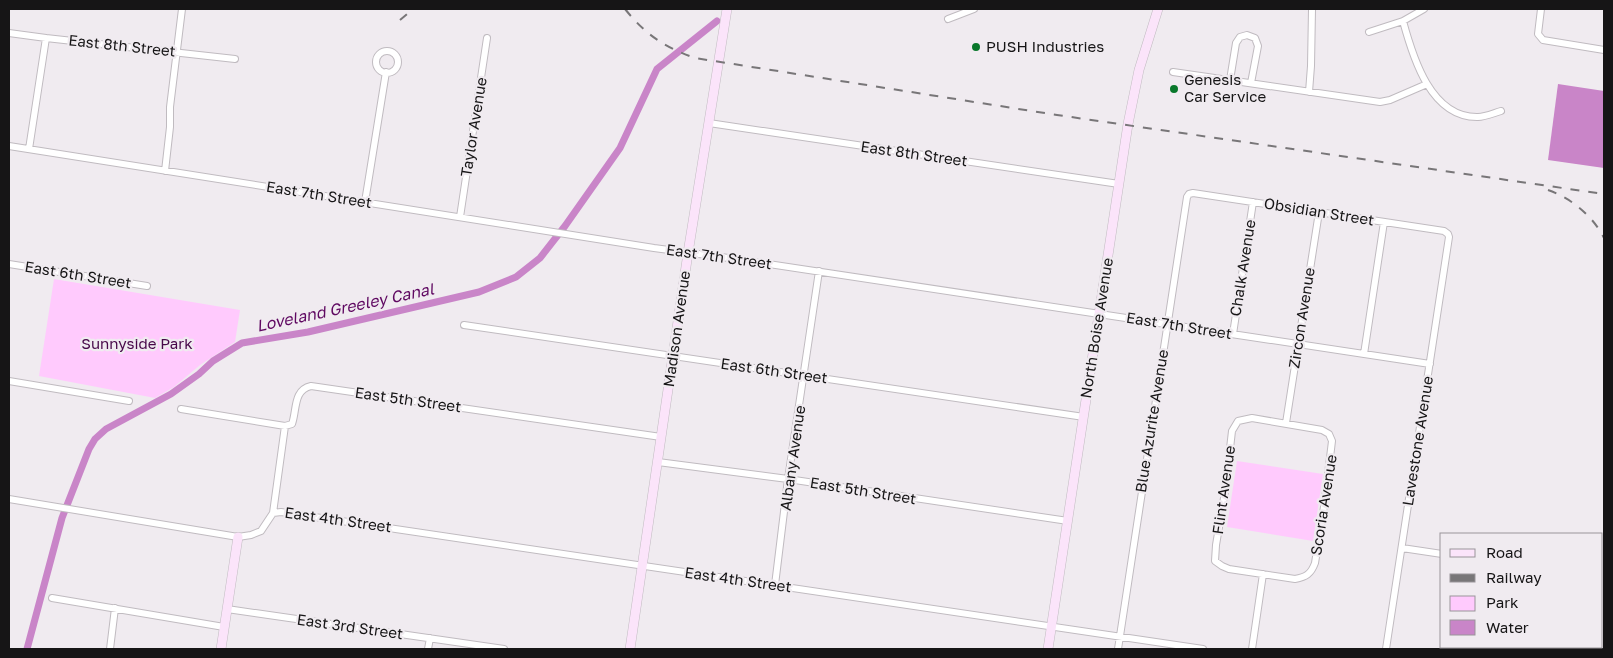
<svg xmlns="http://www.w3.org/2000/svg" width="1613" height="658" font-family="'Golos Text',sans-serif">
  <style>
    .green { fill: #ffcafd }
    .water { fill: #c985c8 }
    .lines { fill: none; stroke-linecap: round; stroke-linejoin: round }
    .canal { stroke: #c985c8; stroke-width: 7 }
    .street-casing { stroke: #c0bbc0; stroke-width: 8 }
    .secondary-casing { stroke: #c0bbc0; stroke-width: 10 }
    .street { stroke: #fff; stroke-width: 6 }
    .secondary { stroke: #fbe4fa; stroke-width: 9 }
    .rail { stroke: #787678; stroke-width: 2; stroke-dasharray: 9 9; stroke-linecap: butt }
    .poi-dot { fill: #09772b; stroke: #f0ebf0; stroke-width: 2 }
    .labels { text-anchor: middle; stroke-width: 4.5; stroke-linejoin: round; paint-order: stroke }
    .street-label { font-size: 15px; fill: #161516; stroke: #f0ebf0 }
    .poi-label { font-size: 15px; fill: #161516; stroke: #f0ebf0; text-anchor: start }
    .park-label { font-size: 15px; fill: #470849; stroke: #f0ebf0 }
    .water-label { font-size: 16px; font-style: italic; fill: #5f0861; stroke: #f0ebf0 }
  </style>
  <rect width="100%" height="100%" fill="#f0ebf0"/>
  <path class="green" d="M 54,279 L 240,310 L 235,342 L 200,365 L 174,387 L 155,398 L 39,376 Z
    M 1237,461 L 1323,474 L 1313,541 L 1227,527 Z"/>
  <path class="water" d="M 1558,84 L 1604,91 L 1604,168 L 1548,160 Z"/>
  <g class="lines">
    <path class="canal" d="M 27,649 L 62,518 L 89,449 L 95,439 L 106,429 L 171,394 L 199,374 L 213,361 L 242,343 L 308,332 L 479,292 L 516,277 L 540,258 L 565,226 L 620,148 L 657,69 L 717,21"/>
    <g class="street-casing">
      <path id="street" d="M 1541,9 L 1538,34 L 1543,40 L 1604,50
        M 948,19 L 974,9
        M 1403,21 C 1413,58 1431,118 1478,117 C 1485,117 1494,113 1501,111
        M 1369,32 L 1403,21 L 1424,9
        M 9,33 L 46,38 L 235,59
        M376 62a11 11 0 1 1 22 0a11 11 0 1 1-22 0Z
        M 1173,72 L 1380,102 L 1390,100 L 1427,84
        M 1230,80 L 1236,43 L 1240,37 L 1247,35 L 1255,38 L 1258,46 L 1251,83
        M 1309,92 L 1311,66 L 1312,9
        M 709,123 L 1119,184
        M 9,146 L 654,248 L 736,259 L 1430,364
        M 29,149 L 46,38
        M 165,171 L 170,127 L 170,107 L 182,9
        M 365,202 L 386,72
        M 460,217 L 487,38
        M 9,264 L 147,286
        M 464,325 L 1084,417
        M 1233,334 L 1253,202
        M 1364,354 L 1384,222
        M 9,381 L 129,401
        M 181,409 L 285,426 L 292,424 C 297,410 293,390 311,386 L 661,437
        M 1252,418 L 1322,430 L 1329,434 L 1332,441 L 1324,507 L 1315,563 C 1311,574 1306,577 1295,579 L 1229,569 L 1222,566 L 1215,561 L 1216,545 L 1225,492 L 1232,431 L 1238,421 Z
        M 1286,423 L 1319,212
        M 658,462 L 788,479 L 1068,521
        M 9,499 L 238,537 L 251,535 L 261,531 L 273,513 L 285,426
        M 273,513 L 281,512 L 1203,649
        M 1402,548 L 1442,554
        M 775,585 L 788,479 L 819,271
        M 52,598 L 224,627
        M 227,609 L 504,649
        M 110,649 L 115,608
        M 428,649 L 430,638
        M 1118,649 L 1187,197 L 1189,194 L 1193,193 L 1444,231 L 1448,234 L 1449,237 L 1386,649
        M 1252,649 L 1263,574"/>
    </g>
    <g class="secondary-casing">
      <path id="secondary" d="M 221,649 L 238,537
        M 630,649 L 688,253 L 727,9
        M 1048,649 L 1128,124 L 1139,70 L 1158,9"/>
    </g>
    <use href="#street" class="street"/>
    <use href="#secondary" class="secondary"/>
    <path class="rail" d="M 625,9 C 646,35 664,47 695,58 L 1057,115 L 1604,194
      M 400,20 L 413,9
      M 1548,190 C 1571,198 1593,216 1604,238"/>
  </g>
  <g class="poi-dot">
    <circle cx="976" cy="47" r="5"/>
    <circle cx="1174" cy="89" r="5"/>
  </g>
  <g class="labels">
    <g class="street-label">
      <text transform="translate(122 46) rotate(6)" y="5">East 8th Street</text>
      <text transform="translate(474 127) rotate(-81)" y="5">Taylor Avenue</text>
      <text transform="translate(914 154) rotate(8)" y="5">East 8th Street</text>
      <text transform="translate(319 195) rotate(9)" y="5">East 7th Street</text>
      <text transform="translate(1319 212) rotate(9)" y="5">Obsidian Street</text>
      <text transform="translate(719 257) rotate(8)" y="5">East 7th Street</text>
      <text transform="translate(1243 268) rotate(-81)" y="5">Chalk Avenue</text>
      <text transform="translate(78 275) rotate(9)" y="5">East 6th Street</text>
      <text transform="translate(1302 318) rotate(-81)" y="5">Zircon Avenue</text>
      <text transform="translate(1179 326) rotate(9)" y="5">East 7th Street</text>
      <text transform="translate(1097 328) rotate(-81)" y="5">North Boise Avenue</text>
      <text transform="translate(677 329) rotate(-82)" y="5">Madison Avenue</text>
      <text transform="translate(774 371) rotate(8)" y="5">East 6th Street</text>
      <text transform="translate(408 400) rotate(8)" y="5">East 5th Street</text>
      <text transform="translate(1152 421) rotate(-81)" y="5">Blue Azurite Avenue</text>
      <text transform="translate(1418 441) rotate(-81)" y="5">Lavestone Avenue</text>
      <text transform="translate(793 458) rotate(-82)" y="5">Albany Avenue</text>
      <text transform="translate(1224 490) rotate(-82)" y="5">Flint Avenue</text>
      <text transform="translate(863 491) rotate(9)" y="5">East 5th Street</text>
      <text transform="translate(1324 505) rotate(-81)" y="5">Scoria Avenue</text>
      <text transform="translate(338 520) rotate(8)" y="5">East 4th Street</text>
      <text transform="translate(738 580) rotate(8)" y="5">East 4th Street</text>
      <text transform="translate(350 627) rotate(8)" y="5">East 3rd Street</text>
    </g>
    <g class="poi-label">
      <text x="986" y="52">PUSH Industries</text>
      <text x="1184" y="85">Genesis<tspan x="1184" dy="17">Car Service</tspan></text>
    </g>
    <g class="park-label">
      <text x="137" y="349">Sunnyside Park</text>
    </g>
    <g class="water-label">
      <text transform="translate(345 307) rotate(-12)" y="6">Loveland Greeley Canal</text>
    </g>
  </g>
  <rect width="1613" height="658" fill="none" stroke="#161516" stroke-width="20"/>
  <rect x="1440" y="533" width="162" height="115" fill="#f0ebf0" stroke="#999599"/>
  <rect x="1450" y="549" width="25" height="8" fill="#fbe4fa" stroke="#999599"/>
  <text x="1486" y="558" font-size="15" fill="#161516">Road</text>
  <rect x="1450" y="574" width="25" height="8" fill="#787678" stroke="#999599"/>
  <text x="1486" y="583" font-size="15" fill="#161516">Railway</text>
  <rect x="1450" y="596" width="25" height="15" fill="#ffcafd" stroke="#999599"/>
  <text x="1486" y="608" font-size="15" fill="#161516">Park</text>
  <rect x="1450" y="620" width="25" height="15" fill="#c985c8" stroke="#999599"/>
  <text x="1486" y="633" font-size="15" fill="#161516">Water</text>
</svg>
